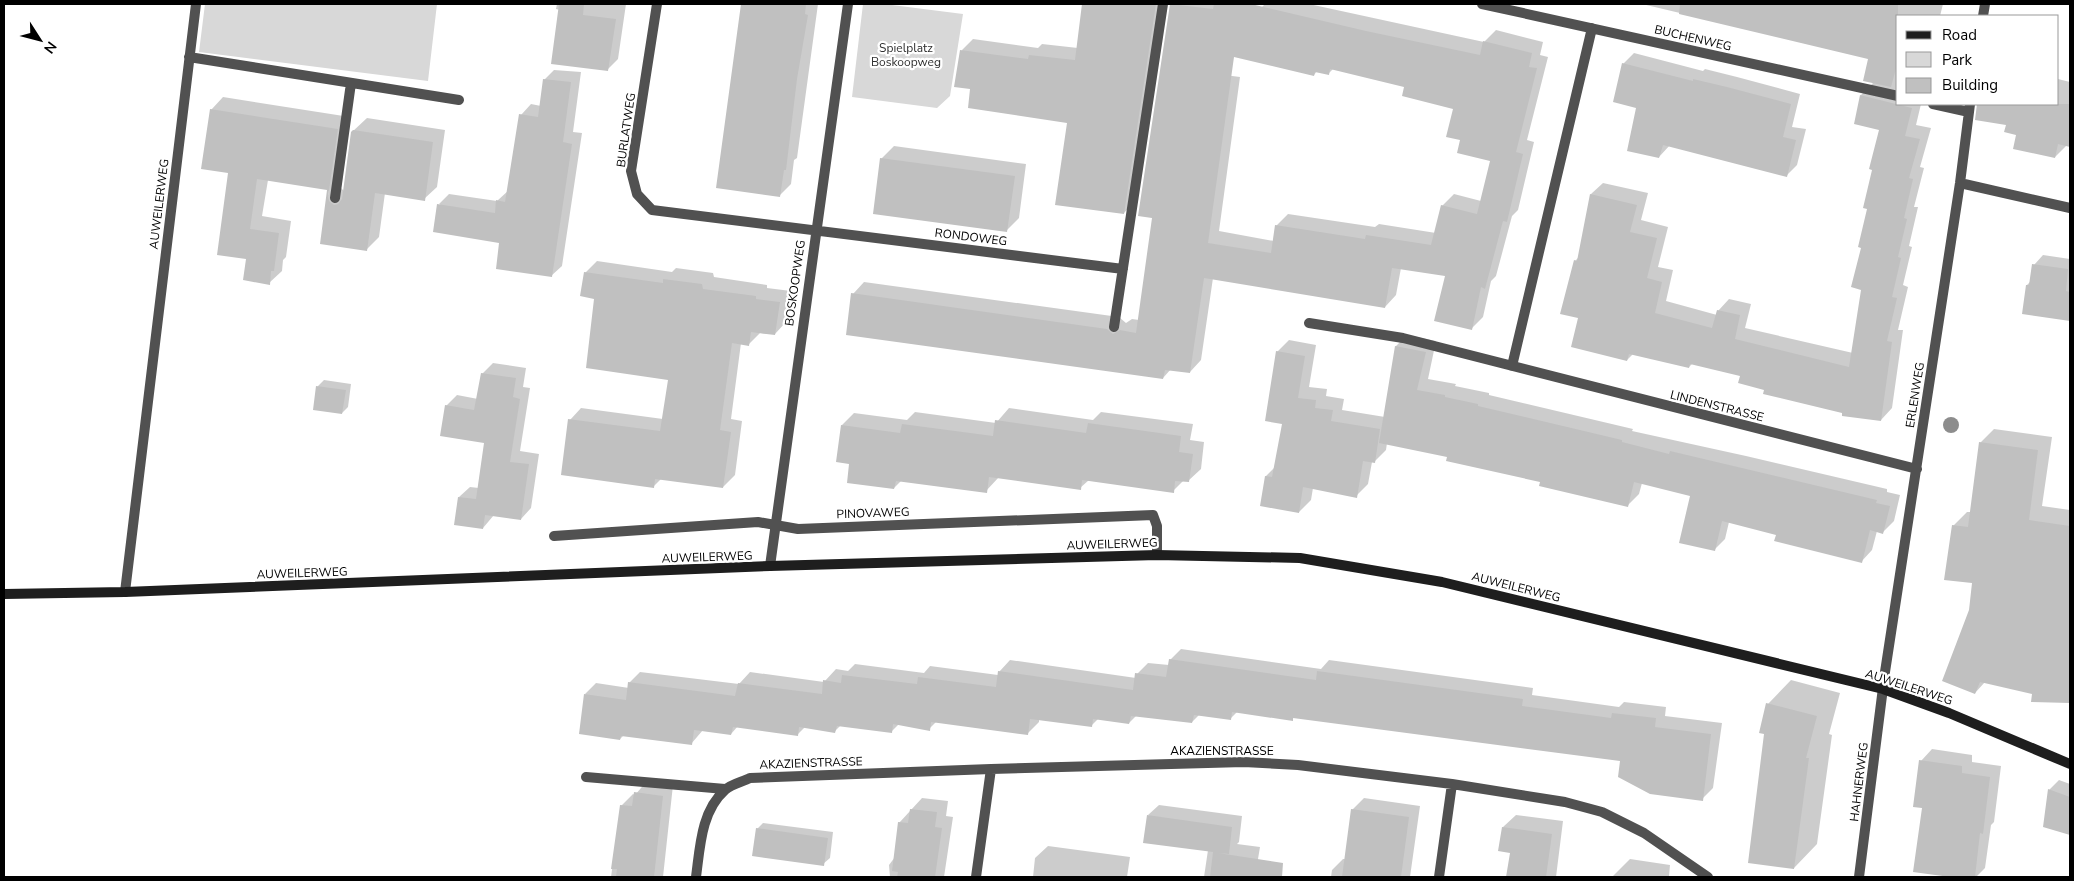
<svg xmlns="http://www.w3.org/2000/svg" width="2074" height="881" font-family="'Nunito Sans',sans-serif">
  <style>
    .green { fill: #d8d8d8 }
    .shadow { fill: #0003 }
    .building { fill: #c0c0c0; fill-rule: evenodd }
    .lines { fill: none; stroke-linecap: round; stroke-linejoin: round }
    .lane { stroke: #515151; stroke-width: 10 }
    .street { stroke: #515151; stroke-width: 10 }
    .secondary { stroke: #1e1e1e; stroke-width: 10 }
    .tree { fill: #8d8d8d }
    .labels { text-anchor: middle; stroke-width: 4.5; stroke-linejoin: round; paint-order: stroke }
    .street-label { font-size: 12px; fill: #000; stroke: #fff }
    .park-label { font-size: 12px; fill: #2f2f2f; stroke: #fff }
  </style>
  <rect width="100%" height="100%" fill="#fff"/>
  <path class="green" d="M 205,4 L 437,4 L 428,81 L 199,52 Z
    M 863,4 L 884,4 L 963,14 L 950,96 L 937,108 L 852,97 Z"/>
  <path class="shadow" d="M 557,4 L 626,4 L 618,59 L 607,70 L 560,10 L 556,9 Z
    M 743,4 L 818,4 L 797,158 L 794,160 L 791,184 L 780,195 L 718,187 Z
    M 1084,4 L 1165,4 L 1135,201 L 1124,213 L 1068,122 L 972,88 L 962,50 L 973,39 L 1038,48 L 1042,44 L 1078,48 Z
    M 1171,4 L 1225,4 L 1217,74 L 1240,77 L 1219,231 L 1274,241 L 1276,226 L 1288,214 L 1375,227 L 1379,224 L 1436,233 L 1442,206 L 1454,194 L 1481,201 L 1491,160 L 1462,139 L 1455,108 L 1405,86 L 1333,69 L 1328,74 L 1317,71 L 1314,75 L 1262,7 L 1265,4 L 1309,4 L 1484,42 L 1496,30 L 1543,42 L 1540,55 L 1548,57 L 1527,140 L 1534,142 L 1518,210 L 1512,216 L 1496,276 L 1491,281 L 1483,317 L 1471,329 L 1447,275 L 1401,268 L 1396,295 L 1385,307 L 1213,278 L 1201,360 L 1190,372 L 1171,369 L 1163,378 L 853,294 L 864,282 L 1119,317 L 1126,323 L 1132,319 L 1139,320 L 1154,217 Z
    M 1642,4 L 1943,4 L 1940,16 L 1898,16 L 1898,104 L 1921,104 L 1916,125 L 1931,128 L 1920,167 L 1924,168 L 1914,207 L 1918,207 L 1909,246 L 1912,247 L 1903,285 L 1908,287 L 1898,330 L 1903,330 L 1892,408 L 1881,420 L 1843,412 L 1765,389 L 1741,375 L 1693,363 L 1689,367 L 1633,354 L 1627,360 L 1579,317 L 1575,261 L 1579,257 L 1591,194 L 1603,183 L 1648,193 L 1641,220 L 1668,227 L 1658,267 L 1673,270 L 1666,301 L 1717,315 L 1718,311 L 1729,299 L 1751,304 L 1745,328 L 1853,353 L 1862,289 L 1863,248 L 1880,129 L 1855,123 L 1861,95 L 1874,82 L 1870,58 Z
    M 1634,53 L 1703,71 L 1705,69 L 1737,77 L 1800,94 L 1792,127 L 1806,129 L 1797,165 L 1787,175 L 1670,145 L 1659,157 L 1638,107 L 1623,64 Z
    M 554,70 L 581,72 L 573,132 L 582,133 L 562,266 L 551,276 L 501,242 L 439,204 L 449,194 L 497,201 L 509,190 L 521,115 L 531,104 L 541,106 L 544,80 Z
    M 2058,79 L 2070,82 L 2070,144 L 2067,145 L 2055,157 L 2017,134 L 2007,124 L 1989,121 L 1992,104 L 2058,104 Z
    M 223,97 L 350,117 L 341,188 L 344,191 L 352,132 L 367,118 L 445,130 L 437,187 L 424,199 L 385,193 L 379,237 L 366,250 L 321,243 L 329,189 L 268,180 L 262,216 L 291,221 L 286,257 L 283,260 L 282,271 L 269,283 L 247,258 L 229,172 L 211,110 Z
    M 894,146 L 1026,164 L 1019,218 L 1006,231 L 881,159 Z
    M 2043,255 L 2070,259 L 2070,320 L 2023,313 L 2027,285 L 2031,281 L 2034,265 Z
    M 597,261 L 672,272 L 676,268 L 713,273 L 714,277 L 767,285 L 767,288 L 791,291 L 786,322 L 775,334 L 760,333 L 749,344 L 741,343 L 731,419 L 742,421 L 735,475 L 723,487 L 661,479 L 653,487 L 570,420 L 581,408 L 663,419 L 669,379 L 596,297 L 585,273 Z
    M 1407,335 L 1436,341 L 1428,379 L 1456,384 L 1455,386 L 1489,393 L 1489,395 L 1633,429 L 1632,431 L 1746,456 L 1887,489 L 1887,492 L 1900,495 L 1894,521 L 1883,532 L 1877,531 L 1872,550 L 1861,562 L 1777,534 L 1729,522 L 1725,539 L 1714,550 L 1691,495 L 1642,483 L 1639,494 L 1628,505 L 1449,456 L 1387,443 L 1386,450 L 1374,462 L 1372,462 L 1368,484 L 1356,496 L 1313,488 L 1311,500 L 1299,512 L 1262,505 L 1266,476 L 1275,467 L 1284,423 L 1277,352 L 1289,340 L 1316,345 L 1309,387 L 1327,389 L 1326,396 L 1344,399 L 1342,410 L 1385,417 L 1396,346 Z
    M 493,363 L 526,368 L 523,387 L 530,388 L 520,451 L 539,454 L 531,508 L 521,519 L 494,515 L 483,528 L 459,497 L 470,487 L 479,488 L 486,442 L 446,406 L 457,395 L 478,399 L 482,374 Z
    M 324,380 L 351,384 L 348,407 L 342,413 L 314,409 L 318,386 Z
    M 1009,408 L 1093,420 L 1101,412 L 1193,424 L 1190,440 L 1204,442 L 1201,469 L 1188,481 L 1184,480 L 1173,491 L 1089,480 L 1080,488 L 999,477 L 986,491 L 902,480 L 894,488 L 851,463 L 842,425 L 854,413 L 907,420 L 915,412 L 996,423 Z
    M 1994,429 L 2052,437 L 2042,506 L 2070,510 L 2070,702 L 2033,700 L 2033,693 L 1985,682 L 1975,693 L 1970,610 L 1974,582 L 1953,526 L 1967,512 L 1971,512 L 1980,443 Z
    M 1181,649 L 1321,669 L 1329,660 L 1533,688 L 1532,695 L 1619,707 L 1624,702 L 1666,707 L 1665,716 L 1722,723 L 1713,788 L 1702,799 L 1621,760 L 1295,717 L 1292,719 L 1237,712 L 1230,719 L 1199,715 L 1192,722 L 1137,715 L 1129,723 L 1099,718 L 1091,726 L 1039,719 L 1039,722 L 1028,733 L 937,721 L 929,729 L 899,724 L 891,732 L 841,725 L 835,731 L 805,727 L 798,734 L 738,726 L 731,734 L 703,730 L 691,744 L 624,735 L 620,739 L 585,694 L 596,683 L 629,688 L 629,683 L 640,672 L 739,684 L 750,672 L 824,682 L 836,669 L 848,671 L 855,664 L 924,673 L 930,666 L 998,675 L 999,672 L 1010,660 L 1136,678 L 1137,674 L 1148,663 L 1169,665 L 1170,660 Z
    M 1791,680 L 1840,693 L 1829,734 L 1832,735 L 1817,844 L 1794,868 L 1768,704 Z
    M 1932,749 L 1972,755 L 1972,762 L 2001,766 L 1994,822 L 1991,825 L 1985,868 L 1976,877 L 1959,877 L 1915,871 L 1923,807 L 1921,761 Z
    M 2059,780 L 2070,784 L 2070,834 L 2044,826 L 2049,790 Z
    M 647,781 L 673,785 L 663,877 L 611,877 L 621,806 L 633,794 L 635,795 Z
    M 922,798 L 948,801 L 946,816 L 953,817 L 944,877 L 890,877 L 889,865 L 895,857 L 899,823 Z
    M 1364,798 L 1420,806 L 1410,877 L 1331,877 L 1332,870 L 1343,859 L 1346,859 L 1352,810 Z
    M 1159,805 L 1242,816 L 1239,842 L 1237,844 L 1260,847 L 1255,877 L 1204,877 L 1208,850 L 1148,815 Z
    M 1516,815 L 1563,821 L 1556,877 L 1508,877 L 1511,852 L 1503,827 Z
    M 763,823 L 833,832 L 830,858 L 823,864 L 757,829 Z
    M 1048,846 L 1130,857 L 1127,877 L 1033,877 L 1035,858 Z
    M 1630,859 L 1670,865 L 1669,877 L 1612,877 Z"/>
  <path class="building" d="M 559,4 L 584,4 L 583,15 L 616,19 L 608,71 L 551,64 Z
    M 741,4 L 806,4 L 805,14 L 808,15 L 797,79 L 786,170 L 784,170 L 780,197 L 716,188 Z
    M 1082,4 L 1156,4 L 1124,214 L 1055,205 L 1067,123 L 968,108 L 970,89 L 954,87 L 960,50 L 1028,59 L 1029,55 L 1075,60 Z
    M 1170,4 L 1213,9 L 1214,4 L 1251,4 L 1366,31 L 1480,55 L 1483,41 L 1532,53 L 1529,67 L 1537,68 L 1516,152 L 1523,154 L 1507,222 L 1503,221 L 1485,289 L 1481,287 L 1472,330 L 1434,321 L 1445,276 L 1392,268 L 1385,308 L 1204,278 L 1190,373 L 1165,370 L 1163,379 L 846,335 L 851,293 L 1107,329 L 1113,334 L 1120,330 L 1136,333 L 1152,218 L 1138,216 ZM 1234,57 L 1314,76 L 1315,72 L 1329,75 L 1330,69 L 1404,87 L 1402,96 L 1453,109 L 1446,137 L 1460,140 L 1457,153 L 1490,161 L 1477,214 L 1441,205 L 1431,245 L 1366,235 L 1365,239 L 1275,225 L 1271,253 L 1208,243 Z
    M 1680,4 L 1898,4 L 1898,61 L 1891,87 L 1863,81 L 1868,59 L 1679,14 Z
    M 1622,63 L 1693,81 L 1693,79 L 1727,87 L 1791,104 L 1783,137 L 1796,140 L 1787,177 L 1663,145 L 1659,158 L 1627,151 L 1636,108 L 1613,102 Z
    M 543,79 L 571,82 L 563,142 L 572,144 L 552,277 L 496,269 L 499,243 L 433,232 L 437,204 L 495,213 L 496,200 L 505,202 L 519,114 L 538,117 Z
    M 1860,95 L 1912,108 L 1905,136 L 1920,139 L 1909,178 L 1913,179 L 1904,218 L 1907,219 L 1898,257 L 1901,258 L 1892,297 L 1897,298 L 1887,341 L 1892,342 L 1881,421 L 1842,416 L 1842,413 L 1763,394 L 1764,390 L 1738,383 L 1740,376 L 1690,364 L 1689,368 L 1629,354 L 1627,361 L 1571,347 L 1578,318 L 1560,314 L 1574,260 L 1577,261 L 1590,194 L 1637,205 L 1630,232 L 1657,238 L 1647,278 L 1662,282 L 1655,313 L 1712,328 L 1717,310 L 1740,315 L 1735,339 L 1849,367 L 1861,290 L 1851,287 L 1861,248 L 1858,247 L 1867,209 L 1863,208 L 1872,170 L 1869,169 L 1879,130 L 1854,124 Z
    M 1977,104 L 2070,104 L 2070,147 L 2058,144 L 2055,158 L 2013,149 L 2016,135 L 2004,132 L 2006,125 L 1975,120 Z
    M 210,109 L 338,129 L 328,197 L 329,201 L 334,205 L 338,204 L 342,199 L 351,132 L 353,130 L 433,142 L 425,201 L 375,193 L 367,251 L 320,244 L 327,190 L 257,179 L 250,229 L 279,233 L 274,271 L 271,271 L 270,285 L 243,280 L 246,259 L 217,255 L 228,173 L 201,169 Z
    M 880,158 L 1015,176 L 1007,232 L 873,214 Z
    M 2032,264 L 2068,269 L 2066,291 L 2070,292 L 2070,321 L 2022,314 L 2026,285 L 2029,285 Z
    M 584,272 L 663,283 L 663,279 L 702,284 L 703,289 L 756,296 L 756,299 L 780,302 L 775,335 L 751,332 L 749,346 L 732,343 L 720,430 L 731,432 L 723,488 L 655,479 L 654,488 L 561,475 L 568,419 L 660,431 L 668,380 L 586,368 L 594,299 L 580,296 Z
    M 1395,346 L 1426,352 L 1417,390 L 1445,395 L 1445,397 L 1478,404 L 1478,406 L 1622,440 L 1622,442 L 1669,454 L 1670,451 L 1877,500 L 1876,503 L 1890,506 L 1883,534 L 1870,530 L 1862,563 L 1774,541 L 1776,535 L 1722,521 L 1715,551 L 1679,543 L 1690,496 L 1634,482 L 1628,507 L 1539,486 L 1540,482 L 1446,461 L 1447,457 L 1379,443 Z
    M 1276,351 L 1305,356 L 1298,398 L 1316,400 L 1315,408 L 1333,410 L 1331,421 L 1380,429 L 1375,463 L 1363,461 L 1357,498 L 1303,487 L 1299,513 L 1260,506 L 1265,476 L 1272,477 L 1282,424 L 1265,421 Z
    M 481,373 L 516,378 L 513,397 L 520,399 L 510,462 L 529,464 L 521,520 L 485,515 L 483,529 L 454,525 L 458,497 L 476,499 L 484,443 L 440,436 L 445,405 L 474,410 Z
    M 316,386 L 346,390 L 342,414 L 313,410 Z
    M 995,420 L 1086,433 L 1088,423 L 1181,436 L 1179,452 L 1193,454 L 1189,482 L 1175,481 L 1174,493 L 1082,480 L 1081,490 L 989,477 L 987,493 L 896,481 L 894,489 L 847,483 L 849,464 L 836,462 L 841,425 L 900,433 L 902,424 L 993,436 Z
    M 1979,442 L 2038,450 L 2029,520 L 2070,526 L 2070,703 L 2031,702 L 2032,694 L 1980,682 L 1975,694 L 1942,681 L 1969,610 L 1972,583 L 1944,580 L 1952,525 L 1968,527 Z
    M 1169,659 L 1316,680 L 1317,671 L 1523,699 L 1522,706 L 1611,718 L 1612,713 L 1656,718 L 1655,727 L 1711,734 L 1703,801 L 1650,794 L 1618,777 L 1620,761 L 1293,718 L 1293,721 L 1232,712 L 1231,720 L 1194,715 L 1192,723 L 1131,716 L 1129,724 L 1093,719 L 1092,727 L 1030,719 L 1028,735 L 931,722 L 930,731 L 893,724 L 892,733 L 837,726 L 835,733 L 799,727 L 798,736 L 733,727 L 731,735 L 694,730 L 692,745 L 621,736 L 620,740 L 579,734 L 584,694 L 626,700 L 628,682 L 735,696 L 738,683 L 822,694 L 823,680 L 841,683 L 842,675 L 917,684 L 918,677 L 996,687 L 998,671 L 1133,690 L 1135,673 L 1166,677 Z
    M 1766,703 L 1817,716 L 1806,758 L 1809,758 L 1794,869 L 1748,863 L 1764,734 L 1759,733 Z
    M 1919,760 L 1962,766 L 1962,773 L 1990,777 L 1983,834 L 1980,833 L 1975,877 L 1950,877 L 1913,872 L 1922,808 L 1913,807 Z
    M 2048,789 L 2070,797 L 2070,835 L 2043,827 Z
    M 634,792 L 663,796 L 654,877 L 616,877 L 617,869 L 611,869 L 620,805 L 632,806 Z
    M 910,809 L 937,812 L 935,827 L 942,828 L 935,877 L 897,877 L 898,872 L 892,871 L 898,822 L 908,823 Z
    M 1351,809 L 1409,817 L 1401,877 L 1342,877 Z
    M 1147,815 L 1232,827 L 1229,854 L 1218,853 L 1283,863 L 1282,877 L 1210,877 L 1213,852 L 1143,843 Z
    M 1502,827 L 1552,834 L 1546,877 L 1506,877 L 1510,853 L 1498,851 Z
    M 756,828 L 828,838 L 824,866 L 752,856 Z"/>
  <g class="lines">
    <path class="lane" d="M 189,57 L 459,100
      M 335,198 L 351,83
      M 125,592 L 196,4
      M 586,777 L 725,789"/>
    <path class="street" d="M 657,4 L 631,171 L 637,194 L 652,210 L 1123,269
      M 1482,4 L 1898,96
      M 1983,16 L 1985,4
      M 1933,104 L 1969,112
      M 1960,183 L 2070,208
      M 1309,323 L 1403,338 L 1917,469
      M 1114,327 L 1163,4
      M 1512,366 L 1592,28
      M 554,536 L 758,522 L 798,529 L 1153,515 L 1157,526 L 1157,555
      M 770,566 L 848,4
      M 696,877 C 700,848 701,811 725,790 C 731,784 742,782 750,778 L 991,769 L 1244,762 L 1298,765 L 1452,784 L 1565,802 L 1602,812 L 1644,833 L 1708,877
      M 976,877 L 991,769
      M 1439,877 L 1452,784
      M 1859,877 L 1885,672 L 1960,183 L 1970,104"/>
    <path class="secondary" d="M 4,594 L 125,592 L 770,566 L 1157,555 L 1300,558 L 1442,582 L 1883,689 L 1949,713 L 2070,764"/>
  </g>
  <circle class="tree" cx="1951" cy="425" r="8"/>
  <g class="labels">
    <g class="street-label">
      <text transform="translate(1693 38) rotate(13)" y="4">BUCHENWEG</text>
      <text transform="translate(626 130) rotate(-82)" y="4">BURLATWEG</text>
      <text transform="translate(159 204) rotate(-83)" y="4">AUWEILERWEG</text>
      <text transform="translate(971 237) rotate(7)" y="4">RONDOWEG</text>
      <text transform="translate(795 283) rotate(-82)" y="4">BOSKOOPWEG</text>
      <text transform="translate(1915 395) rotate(-81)" y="4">ERLENWEG</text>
      <text transform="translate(1717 406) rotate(14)" y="4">LINDENSTRASSE</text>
      <text transform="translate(873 513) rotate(-2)" y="4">PINOVAWEG</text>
      <text transform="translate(1112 544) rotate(-2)" y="4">AUWEILERWEG</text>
      <text transform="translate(707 557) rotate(-2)" y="4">AUWEILERWEG</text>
      <text transform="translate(302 573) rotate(-2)" y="4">AUWEILERWEG</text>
      <text transform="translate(1516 587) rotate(14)" y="4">AUWEILERWEG</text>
      <text transform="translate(1909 687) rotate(18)" y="4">AUWEILERWEG</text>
      <text x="1222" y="755">AKAZIENSTRASSE</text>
      <text transform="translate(811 763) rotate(-2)" y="4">AKAZIENSTRASSE</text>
      <text transform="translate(1859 782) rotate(-83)" y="4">HAHNERWEG</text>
    </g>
    <g class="park-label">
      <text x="906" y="52">Spielplatz<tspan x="906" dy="14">Boskoopweg</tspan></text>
    </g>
  </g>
  <rect width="2074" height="881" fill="none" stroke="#000000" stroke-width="10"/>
  <rect x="1896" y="15" width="162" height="90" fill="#ffffff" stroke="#999999"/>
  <rect x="1906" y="31" width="25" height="8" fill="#1e1e1e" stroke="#999999"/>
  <text x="1942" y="40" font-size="15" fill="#000000">Road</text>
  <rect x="1906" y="52" width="25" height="15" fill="#d8d8d8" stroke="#999999"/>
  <text x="1942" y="65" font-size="15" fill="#000000">Park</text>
  <rect x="1906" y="78" width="25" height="15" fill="#c0c0c0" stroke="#999999"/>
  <text x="1942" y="90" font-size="15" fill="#000000">Building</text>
  <g transform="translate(40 40) rotate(126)" stroke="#ffffff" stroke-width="4" paint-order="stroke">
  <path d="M0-4L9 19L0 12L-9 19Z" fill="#000000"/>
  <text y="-8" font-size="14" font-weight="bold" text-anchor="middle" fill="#000000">N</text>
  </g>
</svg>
